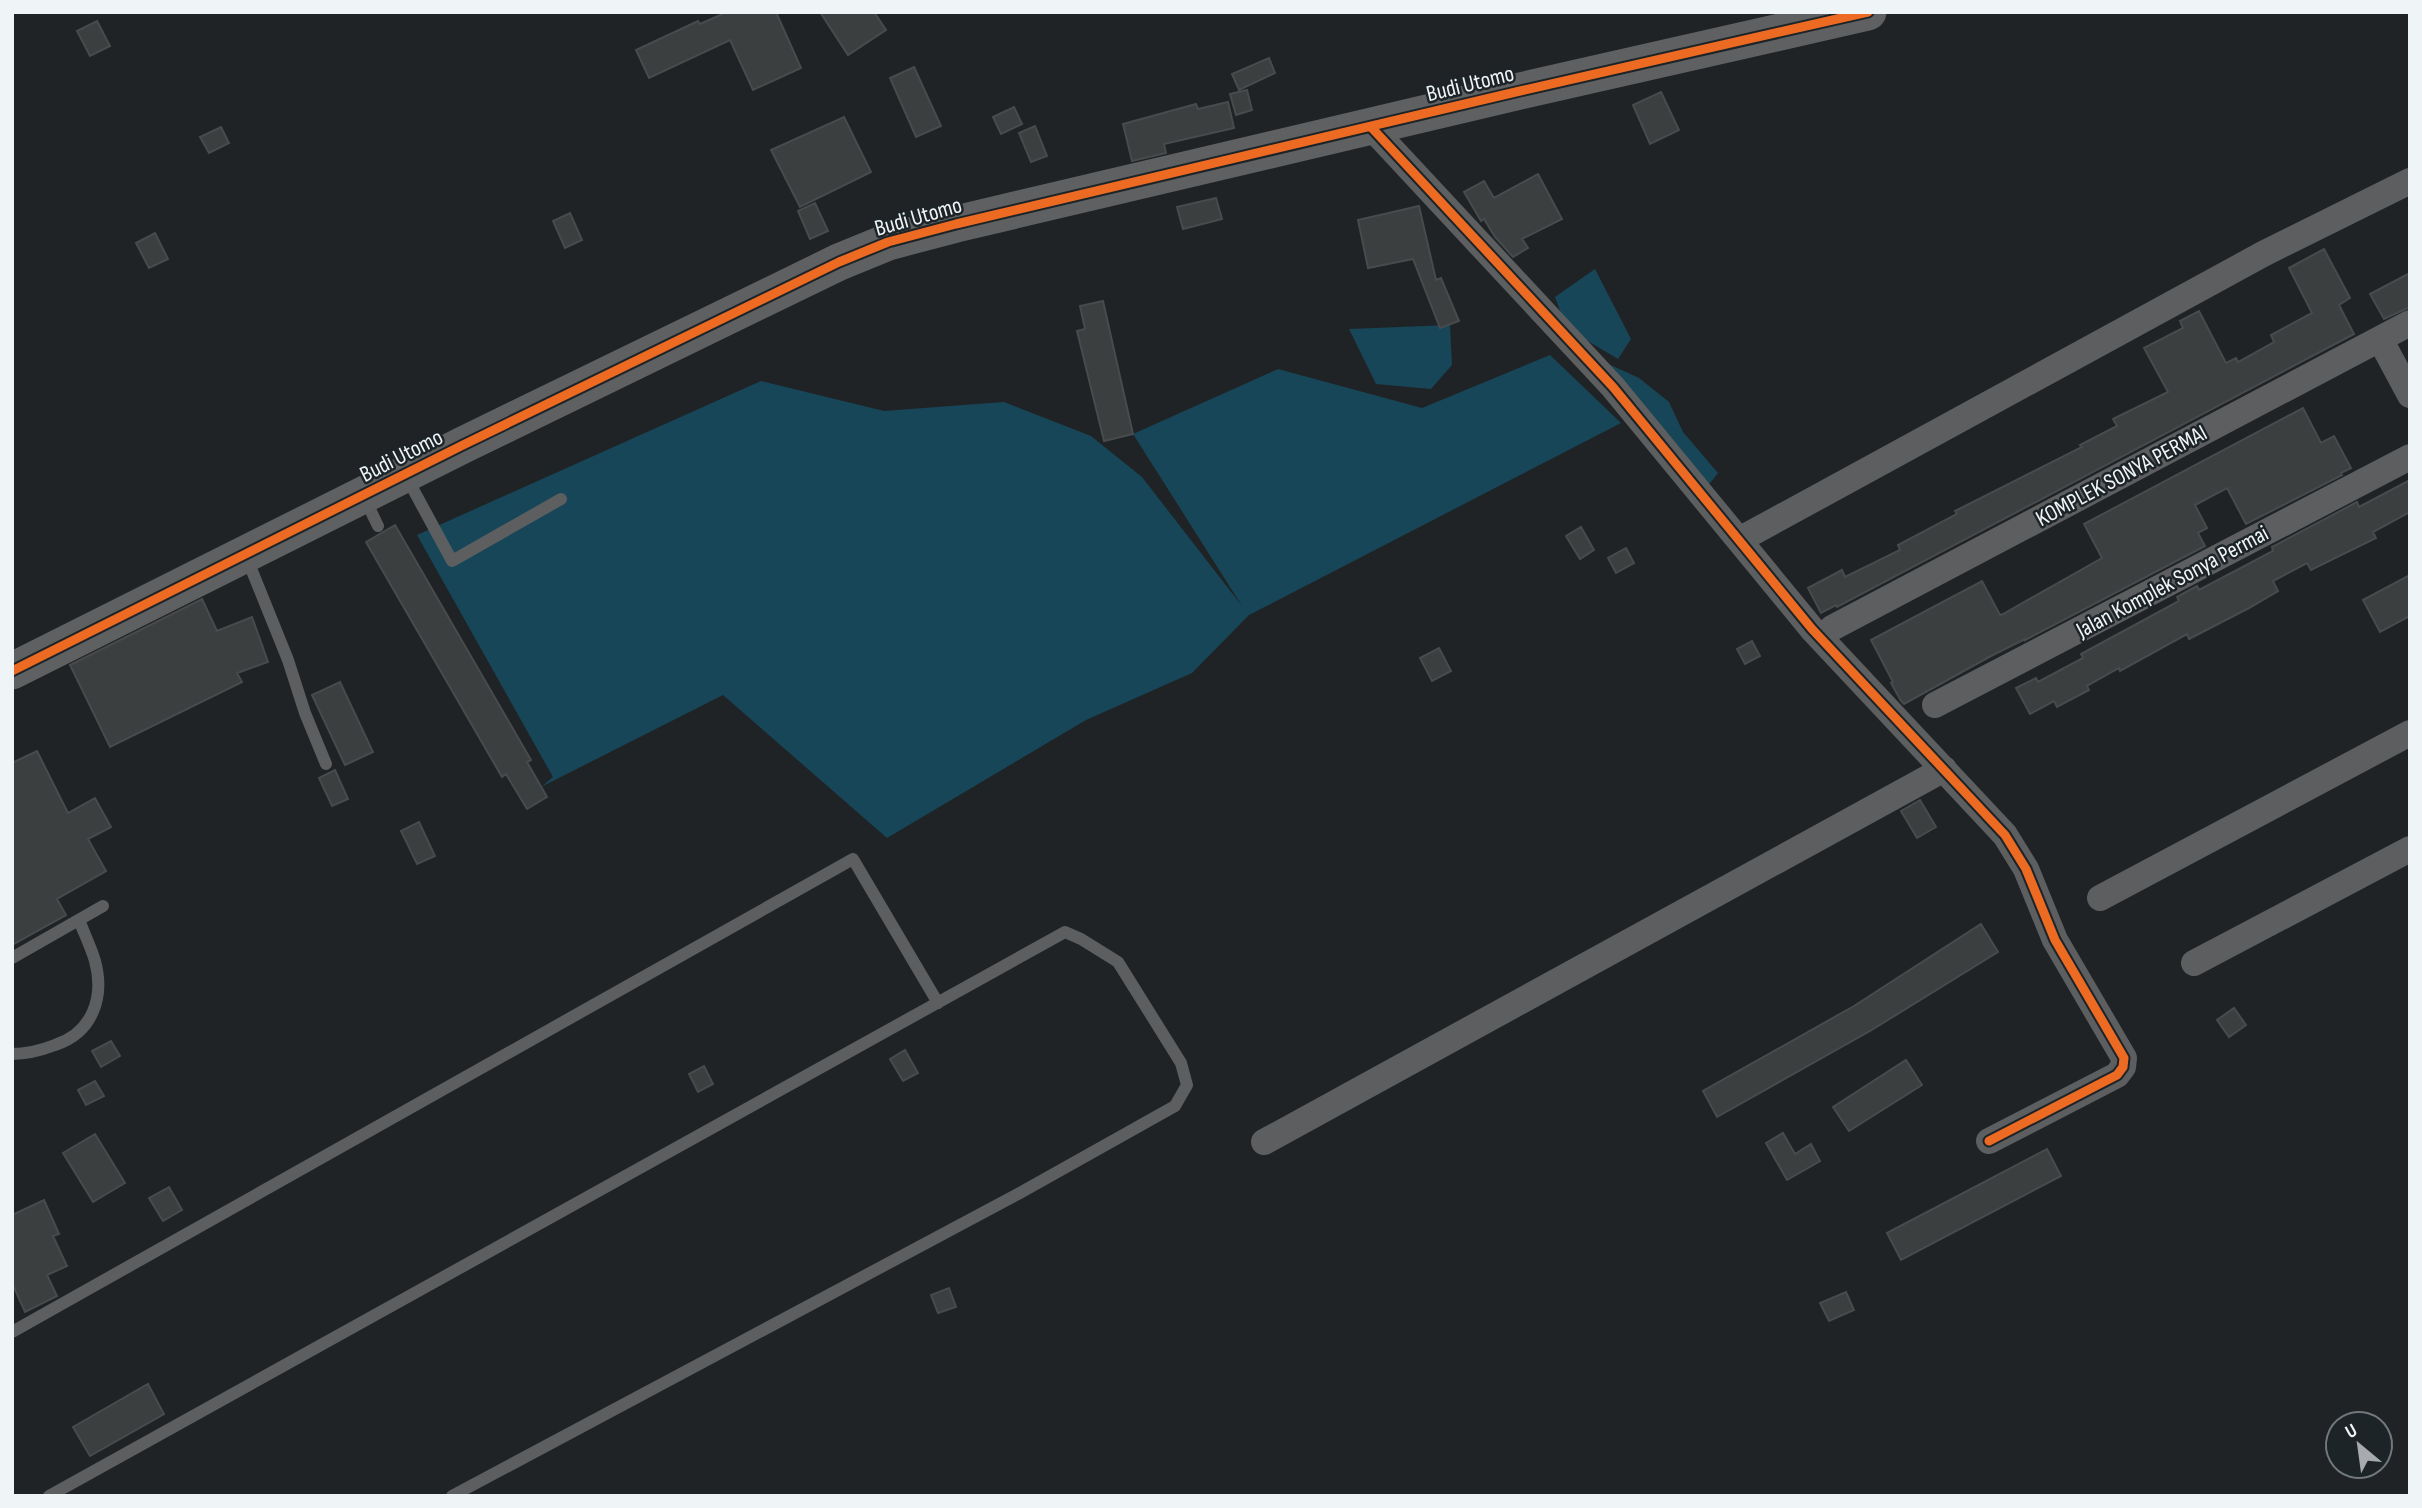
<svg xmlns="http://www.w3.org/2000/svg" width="2422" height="1508" font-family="'Sofia Sans Condensed',sans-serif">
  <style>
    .green { fill: #174658 }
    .building { fill: #3b3f40; stroke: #484b4d; stroke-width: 2 }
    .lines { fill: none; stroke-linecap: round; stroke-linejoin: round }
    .lane { stroke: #5c5e5f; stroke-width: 12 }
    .street { stroke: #5c5e5f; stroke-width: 26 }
    .secondary { stroke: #5e6061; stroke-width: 37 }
    .cycleway-casing { stroke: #1d2428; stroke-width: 13 }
    .cycleway { stroke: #ed6a23; stroke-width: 9 }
    .labels { text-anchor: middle; stroke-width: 5; stroke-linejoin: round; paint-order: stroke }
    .street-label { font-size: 23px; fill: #eff4f7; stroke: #1d2428 }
  </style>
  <rect width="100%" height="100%" fill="#202325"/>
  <path class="green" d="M 1595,269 L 1631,339 L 1618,359 L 1586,340 L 1563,319 L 1555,297 Z
    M 1450,325 L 1452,365 L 1431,389 L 1376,384 L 1349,329 Z
    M 1550,355 L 1621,423 L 1249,615 L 1192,673 L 1086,720 L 887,838 L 723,695 L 541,787 L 553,777 L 417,535 L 761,381 L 884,411 L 1004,402 L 1091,436 L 1142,477 L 1242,606 L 1133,434 L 1278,369 L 1422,408 Z
    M 1604,362 L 1639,378 L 1669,402 L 1683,432 L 1718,473 L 1707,487 Z"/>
  <path class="building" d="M 727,12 L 776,12 L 801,68 L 753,90 L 730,40 L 649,78 L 636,50 L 698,21 L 700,24 Z
    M 820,12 L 874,12 L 886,30 L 848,55 Z
    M 97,21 L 110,46 L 90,56 L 77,31 Z
    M 1269,58 L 1275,73 L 1239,90 L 1232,74 Z
    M 914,67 L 941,126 L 916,137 L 890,78 Z
    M 1247,90 L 1252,110 L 1236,115 L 1230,94 Z
    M 1661,92 L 1679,130 L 1650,144 L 1633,105 Z
    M 1228,102 L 1234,128 L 1164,144 L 1166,153 L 1132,161 L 1123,124 L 1196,104 L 1198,109 Z
    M 1014,107 L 1022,124 L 1001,134 L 993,117 Z
    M 844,117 L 871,172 L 800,207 L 771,150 Z
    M 1035,126 L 1047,156 L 1031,162 L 1019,133 Z
    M 221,127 L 229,143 L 209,153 L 200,137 Z
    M 1538,174 L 1562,219 L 1522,239 L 1528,248 L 1513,257 L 1495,237 L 1484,219 L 1481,221 L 1464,192 L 1484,181 L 1494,198 Z
    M 1216,198 L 1222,219 L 1183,229 L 1177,207 Z
    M 815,203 L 828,231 L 810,239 L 798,211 Z
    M 1419,206 L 1436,280 L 1441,278 L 1459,321 L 1440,328 L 1413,259 L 1368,268 L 1358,220 Z
    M 570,213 L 582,240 L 565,248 L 553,221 Z
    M 155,233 L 168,259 L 149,268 L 136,243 Z
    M 2324,249 L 2350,298 L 2339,305 L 2354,334 L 1837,607 L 1836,605 L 1821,613 L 1808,588 L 1842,570 L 1845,577 L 1900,550 L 1898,545 L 1957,514 L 1955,511 L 2082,447 L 2080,445 L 2117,426 L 2113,419 L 2168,392 L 2144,348 L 2183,328 L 2180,321 L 2199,311 L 2226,363 L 2236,358 L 2238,362 L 2274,342 L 2271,335 L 2312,313 L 2289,268 Z
    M 2410,273 L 2410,307 L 2384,319 L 2370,294 Z
    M 1103,301 L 1133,434 L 1104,441 L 1077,331 L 1085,329 L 1080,306 Z
    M 2303,408 L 2321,443 L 2334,436 L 2351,468 L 2341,473 L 2342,475 L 2246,524 L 2227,488 L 2195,505 L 2207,528 L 2198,533 L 2205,546 L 2025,640 L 2025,639 L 1991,656 L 1904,704 L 1901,701 L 1891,683 L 1893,682 L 1871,640 L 1982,581 L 2000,615 L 2003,614 L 2102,558 L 2084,524 Z
    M 2410,480 L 2410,512 L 2373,532 L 2376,538 L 2311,570 L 2307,563 L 2273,581 L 2278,591 L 2249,608 L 2189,639 L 2187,634 L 2120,671 L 2119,668 L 2087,686 L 2089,690 L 2057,707 L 2054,701 L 2030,714 L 2016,688 L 2036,678 L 2038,682 L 2083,658 L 2081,654 L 2179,601 L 2177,597 L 2197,586 L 2199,590 L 2273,551 L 2272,547 L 2357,502 L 2359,507 Z
    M 395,525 L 531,760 L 527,762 L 547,797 L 527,809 L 506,774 L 502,777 L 366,542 Z
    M 1581,527 L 1594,550 L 1580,559 L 1566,536 Z
    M 1626,548 L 1634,563 L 1616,573 L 1608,558 Z
    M 2410,575 L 2410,616 L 2380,632 L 2363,600 Z
    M 202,599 L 217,631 L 252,617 L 268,662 L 237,673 L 242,682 L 110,747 L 70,665 Z
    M 1752,641 L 1760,656 L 1745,664 L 1737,649 Z
    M 1439,648 L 1451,671 L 1432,681 L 1420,658 Z
    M 340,682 L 373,752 L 345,765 L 312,695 Z
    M 37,751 L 68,813 L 95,798 L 111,827 L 88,839 L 106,871 L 57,899 L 66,915 L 12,945 L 12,763 Z
    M 335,770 L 348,799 L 332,806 L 319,778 Z
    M 1920,800 L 1936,827 L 1917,838 L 1901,811 Z
    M 419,822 L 435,856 L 417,864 L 401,831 Z
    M 1981,924 L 1998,952 L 1870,1031 L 1717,1117 L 1703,1091 L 1854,1006 Z
    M 2234,1008 L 2246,1025 L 2229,1037 L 2217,1020 Z
    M 111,1041 L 120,1056 L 101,1067 L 92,1051 Z
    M 905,1050 L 918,1073 L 903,1081 L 890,1059 Z
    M 1906,1060 L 1922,1085 L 1849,1131 L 1833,1107 Z
    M 704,1066 L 713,1084 L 698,1092 L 689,1074 Z
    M 95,1081 L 104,1096 L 86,1105 L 78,1090 Z
    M 1783,1133 L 1795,1154 L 1811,1144 L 1820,1161 L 1787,1180 L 1766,1143 Z
    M 95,1134 L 125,1183 L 93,1202 L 63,1153 Z
    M 2047,1149 L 2061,1176 L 1901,1260 L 1887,1233 Z
    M 169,1187 L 182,1210 L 163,1221 L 149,1198 Z
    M 44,1200 L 59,1234 L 53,1236 L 67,1266 L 47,1275 L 57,1296 L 25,1312 L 12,1283 L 12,1215 Z
    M 949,1288 L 956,1307 L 938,1313 L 931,1295 Z
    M 1846,1292 L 1854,1310 L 1829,1321 L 1820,1303 Z
    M 148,1384 L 164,1414 L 90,1456 L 73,1427 Z"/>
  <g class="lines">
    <path class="lane" d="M 407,478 L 452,561 L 561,499
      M 365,499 L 378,526
      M 246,556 L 288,660 L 305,713 L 326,764
      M 12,958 L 103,906
      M 12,1054 C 26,1054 42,1050 55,1045 C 92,1033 105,998 95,961 C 91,947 84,933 79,920
      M 12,1332 L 853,859 L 938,1003
      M 49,1496 L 1065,932 L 1081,939 L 1118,962 L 1181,1063 L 1187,1085 L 1175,1106 L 1018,1194 L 452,1496"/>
    <path class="street" d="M 1371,127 L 1613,387 L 1812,629 L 2005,835 L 2026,869 L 2055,940 L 2124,1058 L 2123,1067 L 2117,1075 L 1989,1141
      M 2380,339 L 2410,395
      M 1739,540 L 2263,254 L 2410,181
      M 1832,628 L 2410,323
      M 1935,705 L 2410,457
      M 2100,898 L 2410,733
      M 2194,963 L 2410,849
      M 1264,1142 L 1944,769"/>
    <path class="secondary" d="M 12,671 L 463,445 L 839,262 L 888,242 L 956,224 L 1520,91 L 1868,12"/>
    <g class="cycleway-casing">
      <path id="cycleway" d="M 1371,127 L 1613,387 L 1812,629 L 2005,835 L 2026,869 L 2055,940 L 2124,1058 L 2123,1067 L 2117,1075 L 1989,1141
        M 12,671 L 463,445 L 839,262 L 888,242 L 956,224 L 1520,91 L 1868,12"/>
    </g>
    <use href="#cycleway" class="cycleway"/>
  </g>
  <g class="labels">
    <g class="street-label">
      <text transform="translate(1470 83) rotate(-14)" y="8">Budi Utomo</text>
      <text transform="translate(918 216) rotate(-16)" y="8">Budi Utomo</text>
      <text transform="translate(401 455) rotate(-27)" y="8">Budi Utomo</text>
      <text transform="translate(2121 475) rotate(-28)" y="8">KOMPLEK SONYA PERMAI</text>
      <text transform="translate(2172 581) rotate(-28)" y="8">Jalan Komplek Sonya Permai</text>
    </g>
  </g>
  <rect width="2422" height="1508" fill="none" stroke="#eff4f7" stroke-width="28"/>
  <g transform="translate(2359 1445) rotate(331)"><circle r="33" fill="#1d2428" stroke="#71777b" stroke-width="2"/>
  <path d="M0-5L12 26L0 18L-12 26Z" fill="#a7abae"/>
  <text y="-10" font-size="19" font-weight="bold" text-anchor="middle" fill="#eff4f7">U</text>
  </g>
</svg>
